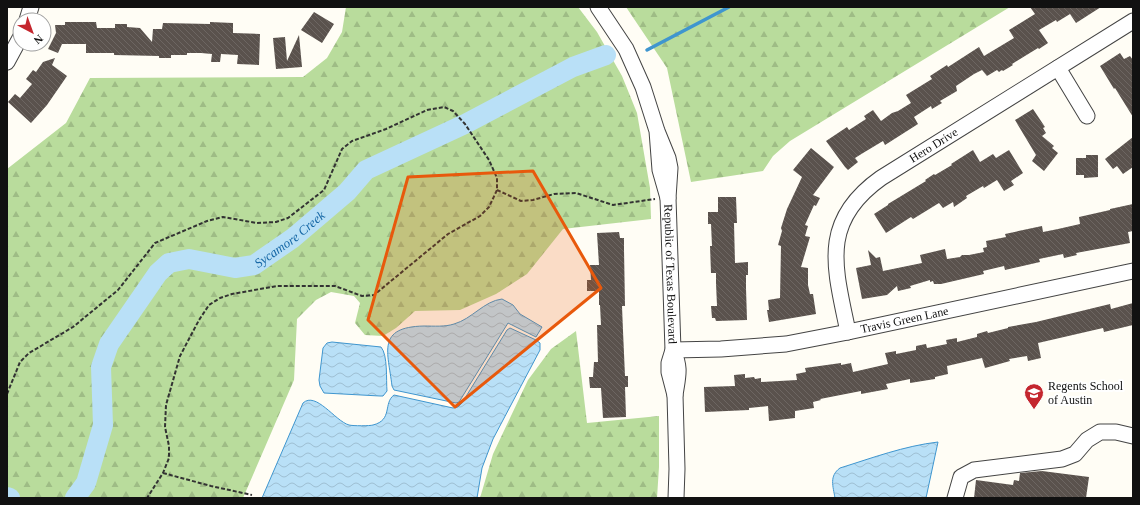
<svg xmlns="http://www.w3.org/2000/svg" width="1140" height="505" font-family="'Times New Roman',serif">
  <style>
    .forest { fill: url(#forest-firs) }
    .water { fill: url(#water-waves); stroke: #3f96cf }
    .lines { fill: none; stroke-linecap: round; stroke-linejoin: round }
    .stream { stroke: #3f96cf; stroke-width: 3.5 }
    .river { stroke: #b9e0f7; stroke-width: 20 }
    .building { fill: url(#building-back-hatch) }
    .minor-casing { stroke: #444; stroke-width: 17 }
    .path { stroke: #333; stroke-width: 2; stroke-dasharray: 4 2; stroke-linecap: butt }
    .minor { stroke: #fff; stroke-width: 15 }
    .marked { fill: #e8590c; fill-opacity: 0.2; stroke: #e8590c; stroke-width: 3; stroke-linejoin: round }
    .labels { text-anchor: middle; stroke-width: 4; stroke-linejoin: round; paint-order: stroke }
    .street-label { font-size: 12px; fill: #111; stroke: #fff }
    .poi-label { font-size: 12px; fill: #111; stroke: #fff; text-anchor: start }
    .water-label { font-size: 13px; font-style: italic; fill: #1768a6; stroke: #fff }
  </style>
  <defs>
    <pattern id="forest-firs" width="22" height="20" patternUnits="userSpaceOnUse"><rect width="22" height="20" fill="#b9dc9c"/><path d="M5 1l3.5 6h-7zM16 11l3.5 6h-7z" fill="#9ebc85"/></pattern>
    <pattern id="water-waves" width="16" height="10" patternUnits="userSpaceOnUse"><rect width="16" height="10" fill="#b9e0f7"/><path d="M0 5q4-4 8 0t8 0" fill="none" stroke="#9ebfd3"/></pattern>
    <pattern id="building-back-hatch" width="6" height="6" patternUnits="userSpaceOnUse"><rect width="6" height="6" fill="#5a524d"/><path d="M-1 5l2 2M0 0l6 6M5-1l2 2" fill="none" stroke="#6d6662"/></pattern>
  </defs>
  <rect width="100%" height="100%" fill="#fffdf5"/>
  <path class="forest" d="M 346,7 L 578,7 L 597,32 L 622,76 L 637,113 L 650,188 L 651,219 L 563,229 L 527,274 L 496,294 L 460,310 L 415,311 L 396,328 L 383,336 L 365,335 L 355,323 L 360,303 L 354,296 L 331,292 L 316,300 L 297,319 L 294,380 L 243,498 L 7,498 L 7,169 L 66,123 L 90,78 L 303,77 L 327,58 L 342,32 Z
    M 626,7 L 1010,7 L 790,141 L 773,156 L 763,171 L 691,182 L 667,68 Z
    M 576,331 L 587,423 L 659,416 L 659,467 L 657,498 L 480,498 L 493,454 L 528,380 L 551,349 Z"/>
  <path class="water" d="M 502,299 L 513,305 L 520,314 L 542,327 L 536,337 L 508,323 L 459,402 L 456,403 L 394,390 L 392,386 C 388,352 376,327 424,326 C 434,326 445,327 454,324 C 472,319 484,301 502,299 Z
    M 510,328 L 536,340 L 540,343 L 540,350 L 493,439 L 482,468 L 477,498 L 262,498 L 303,403 C 316,391 335,421 349,425 C 353,426 370,426 373,425 C 393,420 383,403 394,395 L 453,408 L 458,407 L 462,403 L 507,330 Z
    M 332,342 L 381,347 C 388,355 386,380 387,391 L 383,396 L 380,396 L 324,393 L 320,386 L 319,380 L 323,348 L 327,343 Z
    M 938,442 L 926,498 L 835,498 C 833,486 829,476 840,468 C 872,458 904,446 938,442 Z"/>
  <g class="lines">
    <path class="stream" d="M 647,50 L 729,7"/>
    <g class="river">
      <path d="M 7,497 L 10,498"/>
      <path id="s1" d="M 75,498 L 86,483 L 103,425 L 101,367 L 109,344 L 158,273 L 169,263 L 189,259 L 235,268 L 254,265 L 293,238 L 347,192 L 366,170 L 465,124 L 573,67 L 606,55"/>
    </g>
  </g>
  <path class="building" d="M 1030,7 L 1101,7 L 1076,23 L 1070,14 L 1057,22 L 1056,20 L 1039,30 L 1048,43 L 1039,49 L 1038,48 L 1012,64 L 1013,65 L 1003,71 L 1002,70 L 999,72 L 997,70 L 987,76 L 982,70 L 974,74 L 956,86 L 957,91 L 940,101 L 942,103 L 932,109 L 931,106 L 914,117 L 918,124 L 885,145 L 883,141 L 863,153 L 855,158 L 858,162 L 848,170 L 845,167 L 826,141 L 847,127 L 849,130 L 866,119 L 864,116 L 873,110 L 881,121 L 892,113 L 898,111 L 911,103 L 906,95 L 932,79 L 930,76 L 947,65 L 948,67 L 979,47 L 984,56 L 1014,38 L 1009,30 L 1035,14 Z
    M 314,12 L 334,24 L 322,43 L 301,30 Z
    M 65,22 L 96,22 L 97,28 L 115,28 L 115,24 L 127,24 L 127,27 L 140,28 L 152,42 L 153,29 L 162,29 L 163,23 L 210,24 L 210,22 L 233,23 L 233,33 L 260,34 L 259,65 L 237,64 L 238,55 L 221,54 L 220,62 L 211,62 L 212,54 L 201,53 L 187,53 L 187,55 L 171,55 L 171,58 L 159,58 L 159,56 L 114,55 L 114,53 L 86,53 L 86,44 L 62,44 L 58,53 L 48,49 L 56,33 L 55,25 L 65,25 Z
    M 299,35 L 302,67 L 276,69 L 273,38 L 285,37 L 287,61 Z
    M 1120,53 L 1124,59 L 1130,56 L 1133,60 L 1133,117 L 1115,88 L 1114,89 L 1100,66 Z
    M 55,58 L 52,65 L 67,76 L 47,105 L 31,123 L 8,102 L 15,94 L 20,98 L 32,84 L 26,79 L 33,70 L 36,72 L 43,62 Z
    M 1033,109 L 1045,127 L 1043,128 L 1046,133 L 1042,136 L 1054,146 L 1052,148 L 1058,153 L 1044,171 L 1032,161 L 1036,155 L 1015,120 Z
    M 1133,137 L 1133,167 L 1123,174 L 1117,166 L 1113,169 L 1105,159 Z
    M 811,148 L 834,167 L 813,195 L 820,198 L 816,206 L 814,205 L 805,225 L 808,226 L 805,236 L 810,237 L 801,267 L 808,268 L 808,285 L 810,294 L 813,294 L 816,314 L 769,322 L 767,310 L 769,310 L 768,300 L 780,298 L 781,246 L 778,245 L 782,231 L 781,228 L 787,209 L 802,177 L 793,170 Z
    M 973,150 L 980,162 L 993,154 L 996,158 L 1009,150 L 1023,173 L 1011,181 L 1014,185 L 1004,191 L 997,180 L 984,188 L 983,186 L 966,196 L 967,198 L 954,207 L 953,202 L 943,208 L 939,203 L 913,219 L 911,217 L 886,233 L 874,214 L 888,205 L 888,204 L 926,181 L 925,180 L 934,174 L 935,175 L 952,165 L 951,164 Z
    M 1086,155 L 1098,155 L 1098,177 L 1084,178 L 1084,175 L 1076,175 L 1076,158 L 1086,158 Z
    M 718,197 L 736,197 L 737,223 L 734,223 L 735,263 L 748,262 L 748,275 L 746,275 L 746,288 L 747,320 L 716,321 L 715,318 L 712,318 L 711,306 L 717,306 L 716,283 L 716,273 L 711,273 L 710,246 L 712,246 L 711,224 L 708,224 L 708,212 L 718,212 Z
    M 1133,204 L 1133,231 L 1128,232 L 1130,243 L 1076,253 L 1077,255 L 1064,258 L 1063,254 L 1039,259 L 1040,262 L 1005,270 L 1004,266 L 983,271 L 984,274 L 941,284 L 934,284 L 933,281 L 930,282 L 930,280 L 910,286 L 911,288 L 898,291 L 897,286 L 887,295 L 862,299 L 856,268 L 871,265 L 868,250 L 876,258 L 880,257 L 883,271 L 922,263 L 920,255 L 945,249 L 947,259 L 960,257 L 962,255 L 969,255 L 984,252 L 983,248 L 987,247 L 986,241 L 1006,237 L 1005,234 L 1042,226 L 1043,232 L 1058,229 L 1080,224 L 1079,217 L 1110,210 L 1110,209 Z
    M 619,232 L 620,238 L 624,238 L 624,249 L 625,306 L 622,306 L 623,331 L 625,376 L 628,376 L 628,387 L 625,387 L 626,417 L 603,418 L 601,388 L 590,388 L 589,377 L 593,377 L 594,362 L 598,362 L 597,325 L 601,325 L 600,305 L 599,305 L 599,291 L 587,291 L 587,280 L 591,280 L 590,265 L 599,265 L 597,233 Z
    M 1133,303 L 1133,325 L 1104,332 L 1103,328 L 1038,343 L 1041,358 L 1028,361 L 1027,356 L 1009,359 L 1010,361 L 985,368 L 982,358 L 973,360 L 947,366 L 948,374 L 935,377 L 935,379 L 910,383 L 910,379 L 886,384 L 888,389 L 861,394 L 861,391 L 820,399 L 821,400 L 813,402 L 814,408 L 795,411 L 795,418 L 769,421 L 768,406 L 749,408 L 749,410 L 705,412 L 704,387 L 735,386 L 734,375 L 745,374 L 745,378 L 754,377 L 755,379 L 761,378 L 761,382 L 797,380 L 796,374 L 806,372 L 805,368 L 841,363 L 841,365 L 851,363 L 853,372 L 888,364 L 885,353 L 896,351 L 896,354 L 916,350 L 916,346 L 926,344 L 927,348 L 947,344 L 946,340 L 957,338 L 957,342 L 977,337 L 977,334 L 987,331 L 988,333 L 1008,328 L 1008,327 L 1036,322 L 1110,304 L 1111,309 Z
    M 1042,471 L 1089,477 L 1086,498 L 974,498 L 976,480 L 1013,485 L 1014,480 L 1019,481 L 1020,473 Z"/>
  <g class="lines">
    <g class="minor-casing">
      <g id="minor">
        <path d="M 598,7 L 626,49 L 643,87 L 657,131 L 668,158 L 670,168 L 668,198 L 660,170 L 657,131"/>
        <path d="M 27,20 L 31,7"/>
        <path d="M 7,62 L 20,38"/>
        <path d="M 1058,68 L 1087,116"/>
        <path id="s2" d="M 668,198 L 673,350 C 681,369 678,375 675,395 L 669,372 L 669,363 L 673,350"/>
        <path id="s3" d="M 848,332 C 835,268 819,222 881,178 L 1133,21"/>
        <path id="s4" d="M 673,350 L 721,349 L 786,344 L 848,332 L 1133,271"/>
        <path d="M 675,395 L 677,469 L 676,498"/>
        <path d="M 955,498 L 961,477 L 974,470 L 1062,459 L 1075,454 L 1087,440 L 1100,432 L 1116,432 L 1133,436"/>
      </g>
    </g>
    <path class="path" d="M 497,190 L 521,201 L 533,200 L 554,194 L 576,193 L 613,205 L 655,199
      M 7,394 L 20,362 L 29,353 L 73,327 L 118,290 L 155,243 L 207,221 L 223,217 L 257,223 L 276,222 L 288,218 L 324,190 L 342,149 L 352,141 L 386,129 L 427,110 L 444,107 L 453,111 L 465,124 L 489,160 L 497,178 L 497,190 L 489,207 L 480,216 L 448,234 L 374,295 L 362,296 L 335,286 L 277,286 L 232,294 L 220,298 L 209,305 L 199,320 L 180,356 L 166,405 L 165,427 L 169,446 L 169,458 L 163,473 L 147,498
      M 163,473 L 211,486 L 252,495"/>
    <use href="#minor" class="minor"/>
  </g>
  <path class="marked" d="M 533,171 L 601,288 L 455,407 L 368,320 L 408,177 Z"/>
  <defs>
    <g id="school-pin" transform="scale(1)"><path d="M0 17L-7.5 6A9.5 9.5 0 1 1 7.5 6Z" fill="#c4262e" stroke="#fff"/><path d="M0-5L7-2L0 1L-7-2ZM-4 1L0 2.5L4 1V4Q0 6-4 4Z" fill="#fff"/></g>
  </defs>
  <g fill-rule="evenodd">
    <use href="#school-pin" x="1034" y="393"/>
  </g>
  <g class="labels">
    <g class="street-label">
      <text dy="4" stroke="none"><textPath href="#s3" startOffset="233">Hero Drive</textPath></text>
      <text dy="4" stroke="none"><textPath href="#s2" startOffset="76">Republic of Texas Boulevard</textPath></text>
      <text dy="4" stroke="none"><textPath href="#s4" startOffset="234">Travis Green Lane</textPath></text>
    </g>
    <g class="poi-label">
      <text x="1048" y="390">Regents School<tspan x="1048" dy="14">of Austin</tspan></text>
    </g>
    <g class="water-label">
      <text dy="5" stroke="none"><textPath href="#s1" startOffset="393">Sycamore Creek</textPath></text>
    </g>
  </g>
  <rect width="1140" height="505" fill="none" stroke="#111111" stroke-width="16"/>
  <g transform="translate(32 32) rotate(139)"><circle r="19" fill="#ffffff" stroke="#a0a0a0"/>
  <path d="M0-3L7 15L0 10L-7 15Z" fill="#c4262e"/>
  <text y="-6" font-size="11" font-weight="bold" text-anchor="middle" fill="#111111">N</text>
  </g>
</svg>
